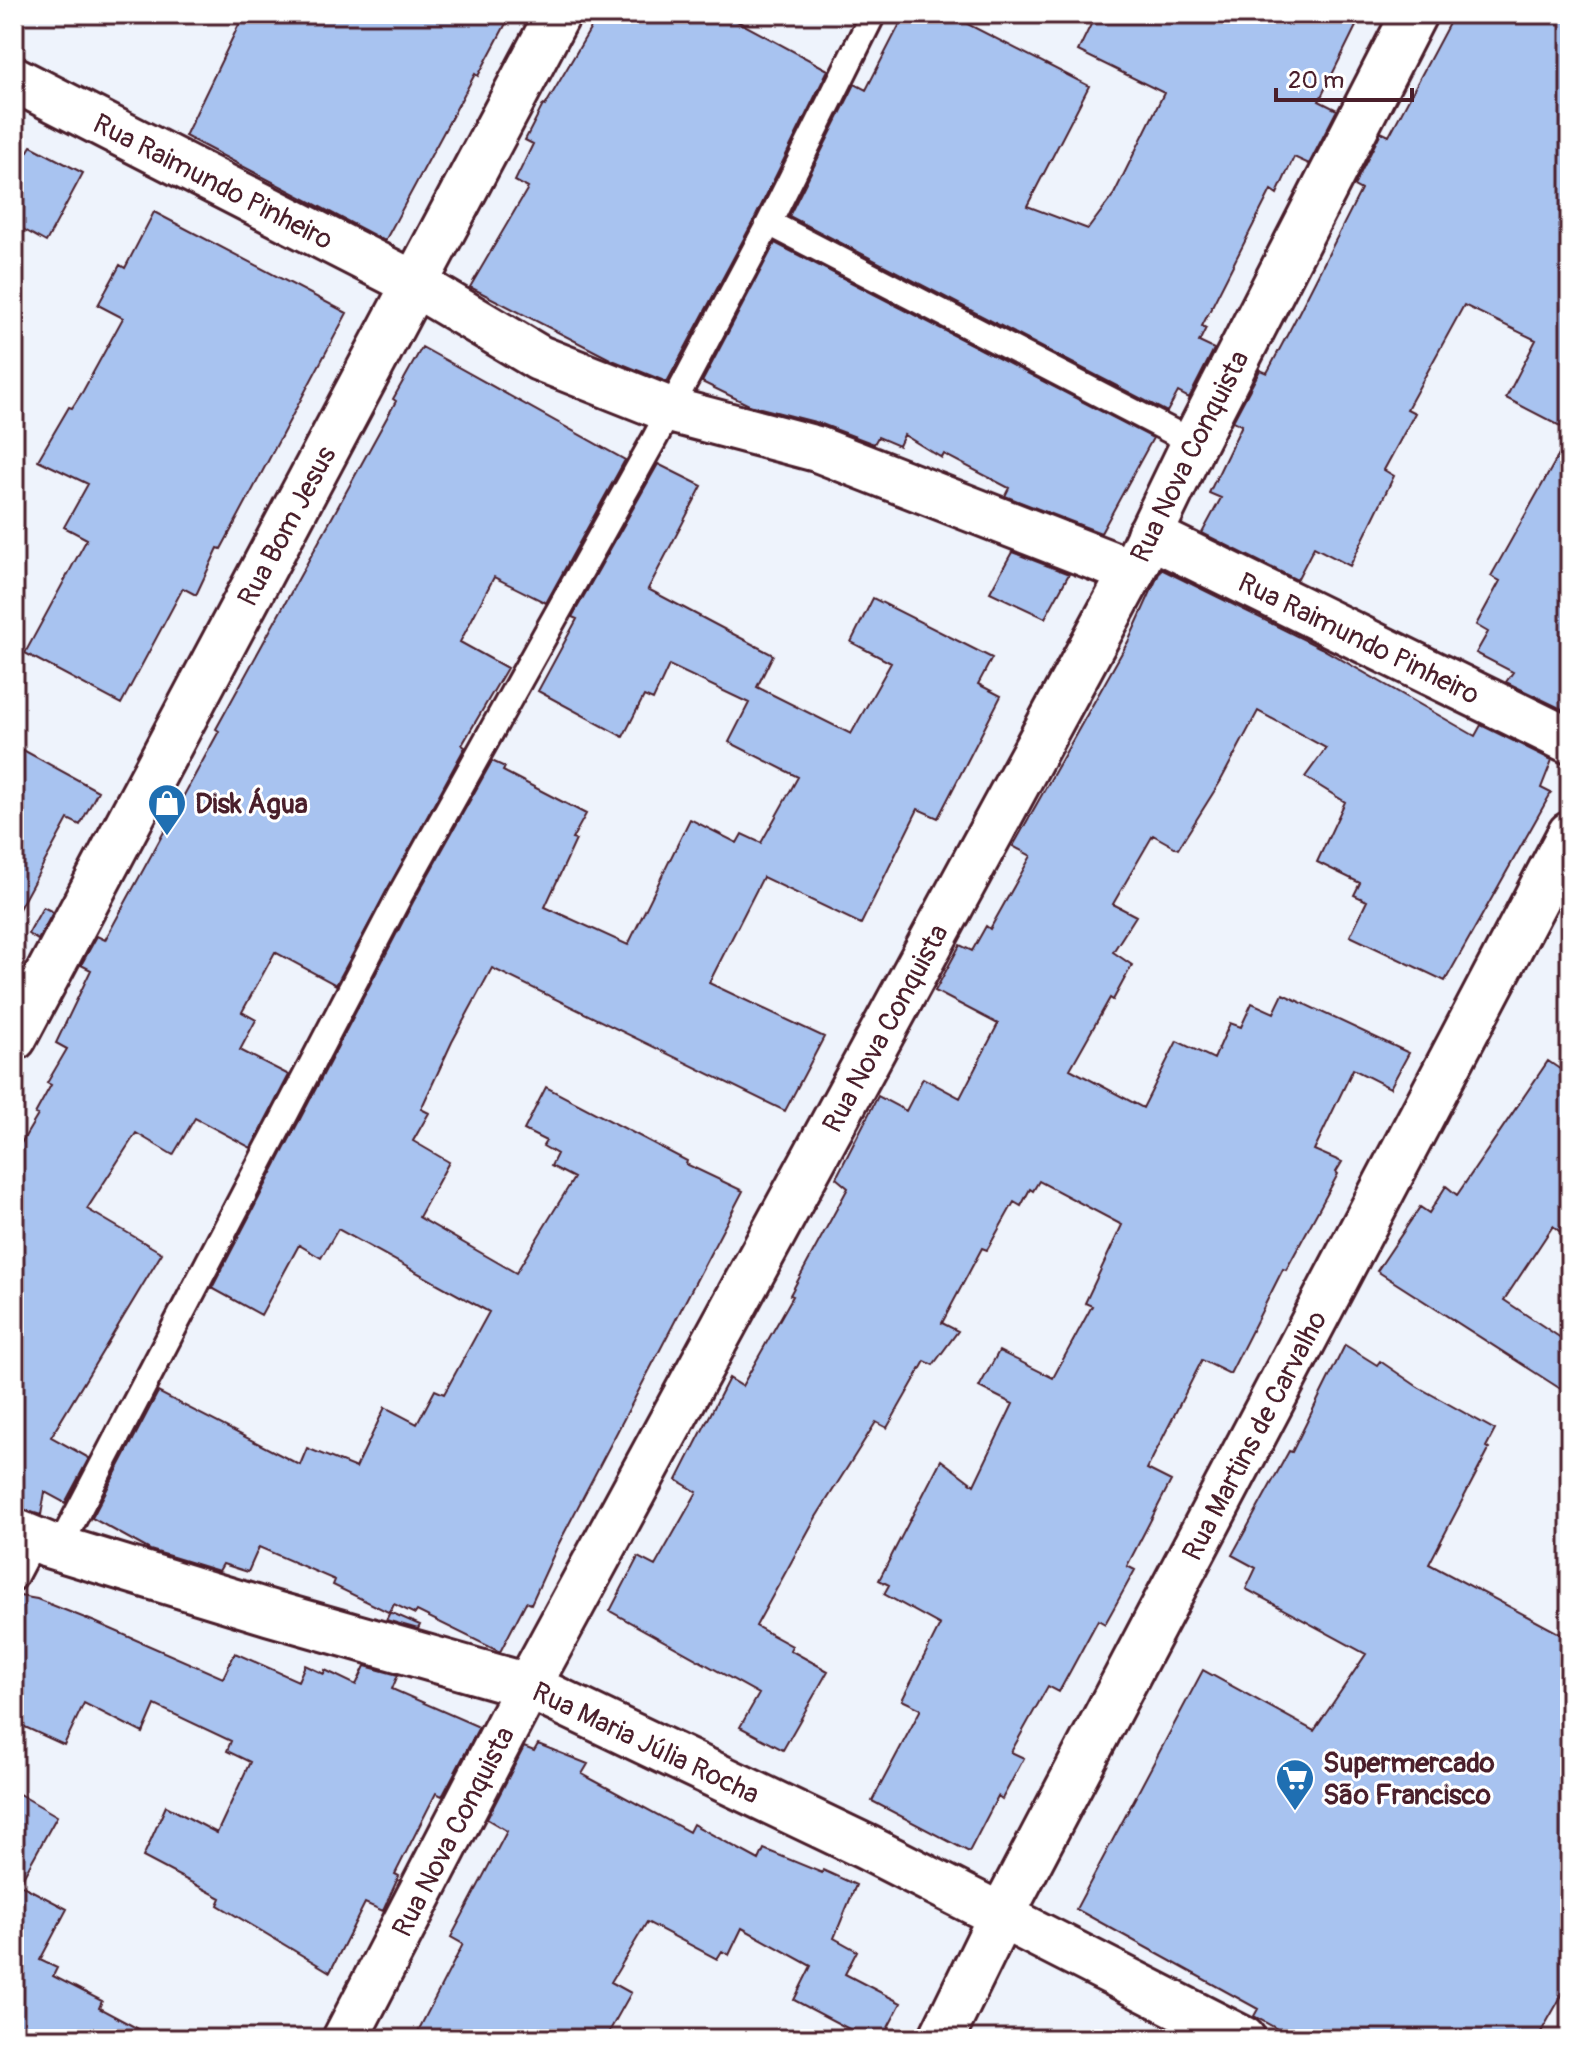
<svg xmlns="http://www.w3.org/2000/svg" width="1584" height="2053" font-family="Pangolin,sans-serif">
  <style>
    .building { fill: #a8c3f0; stroke: #4a1f2b; stroke-width: 2 }
    .lines { fill: none; stroke-linecap: round; stroke-linejoin: round }
    .service-casing { stroke: #4a1f2b; stroke-width: 30 }
    .minor-casing { stroke: #4a1f2b; stroke-width: 50 }
    .tertiary-casing { stroke: #4a1f2b; stroke-width: 50 }
    .service { stroke: #fff; stroke-width: 24 }
    .minor { stroke: #fff; stroke-width: 44 }
    .tertiary { stroke: #fff; stroke-width: 44 }
    .labels { text-anchor: middle; stroke-width: 6; stroke-linejoin: round; paint-order: stroke }
    .street-label { font-size: 28px; fill: #4a1f2b; stroke: #fff }
    .poi-label { font-size: 28px; font-weight: bold; fill: #4a1f2b; stroke: #fff; text-anchor: start }
  </style>
  <rect width="100%" height="100%" fill="#eef3fc"/>
  <filter id="ink" filterUnits="userSpaceOnUse"><feTurbulence type="fractalNoise" baseFrequency=".0125" numOctaves="2"/><feDisplacementMap in="SourceGraphic" scale="16" xChannelSelector="R" yChannelSelector="G"/><feConvolveMatrix kernelMatrix="1 2 1 2 8 2 1 2 1" color-interpolation-filters="sRGB"/></filter>
  <g filter="url(#ink)">
    <path class="building" d="M 244,14 L 511,14 L 478,76 L 475,74 L 385,241 L 185,136 Z
      M 599,14 L 724,14 L 828,70 L 756,216 L 667,382 L 612,360 L 470,287 L 528,188 L 515,181 L 533,144 L 525,140 L 543,105 L 545,106 Z
      M 905,14 L 948,14 L 1089,86 L 1027,206 L 1088,229 L 1114,194 L 1164,93 L 1078,51 L 1096,14 L 1362,14 L 1319,101 L 1337,110 L 1309,164 L 1294,157 L 1277,194 L 1271,190 L 1202,326 L 1206,328 L 1199,342 L 1214,349 L 1189,398 L 1178,392 L 1167,412 L 789,216 L 855,84 L 866,90 Z
      M 1454,14 L 1570,14 L 1570,431 L 1506,398 L 1536,340 L 1464,305 L 1407,409 L 1415,413 L 1384,470 L 1394,476 L 1350,566 L 1314,547 L 1297,580 L 1202,533 L 1221,498 L 1209,493 L 1242,425 L 1233,421 L 1260,370 L 1267,373 L 1294,322 L 1361,190 L 1354,186 L 1381,132 L 1389,136 Z
      M 31,146 L 83,173 L 46,242 L 14,224 L 14,174 Z
      M 154,212 L 347,313 L 221,549 L 218,548 L 196,595 L 183,588 L 121,704 L 25,653 L 87,539 L 64,527 L 88,484 L 38,460 L 69,407 L 72,408 L 83,391 L 123,318 L 98,305 L 120,265 L 125,268 Z
      M 775,243 L 1153,438 L 1101,533 L 1005,496 L 1009,488 L 944,454 L 942,458 L 904,435 L 899,446 L 878,437 L 874,444 L 819,423 L 749,405 L 702,382 Z
      M 422,347 L 625,460 L 546,603 L 494,577 L 460,642 L 507,668 L 462,745 L 465,747 L 336,985 L 275,952 L 242,1012 L 256,1020 L 240,1050 L 289,1075 L 251,1148 L 195,1118 L 173,1155 L 136,1133 L 87,1209 L 162,1253 L 51,1437 L 89,1458 L 65,1503 L 45,1492 L 41,1515 L 14,1507 L 14,1155 L 38,1115 L 35,1114 L 51,1085 L 47,1083 L 67,1049 L 56,1043 L 91,970 L 81,965 L 97,936 L 105,940 L 219,731 L 216,729 L 396,401 L 393,399 Z
      M 1570,435 L 1570,713 L 1506,682 L 1513,672 L 1476,653 L 1488,632 L 1476,625 L 1500,581 L 1491,576 Z
      M 658,464 L 702,486 L 648,589 L 773,655 L 757,687 L 851,734 L 891,663 L 851,642 L 873,598 L 992,658 L 978,684 L 1001,696 L 938,818 L 918,809 L 861,924 L 763,877 L 709,983 L 824,1037 L 785,1111 L 492,968 L 452,1042 L 421,1109 L 429,1113 L 413,1141 L 449,1162 L 419,1217 L 516,1273 L 574,1178 L 551,1166 L 557,1154 L 543,1146 L 546,1141 L 524,1130 L 546,1087 L 687,1161 L 686,1164 L 743,1191 L 558,1545 L 531,1604 L 526,1602 L 500,1652 L 417,1611 L 415,1614 L 394,1604 L 390,1613 L 333,1585 L 335,1580 L 259,1547 L 248,1572 L 223,1564 L 219,1571 L 150,1550 L 92,1518 L 158,1392 L 300,1465 L 307,1448 L 356,1468 L 385,1407 L 417,1424 L 435,1390 L 444,1394 L 489,1312 L 338,1229 L 321,1258 L 299,1245 L 261,1315 L 212,1288 L 413,902 L 492,761 L 505,767 L 503,771 L 586,814 L 572,839 L 576,840 L 545,907 L 628,945 L 690,819 L 737,843 L 742,834 L 761,843 L 798,777 L 729,742 L 749,703 L 669,665 L 653,700 L 644,696 L 623,737 L 538,691 L 577,619 L 572,617 Z
      M 1012,552 L 1069,574 L 1045,618 L 990,592 Z
      M 1161,569 L 1321,648 L 1475,736 L 1481,725 L 1552,760 L 1541,788 L 1551,793 L 1445,981 L 1350,936 L 1367,901 L 1354,895 L 1360,883 L 1317,862 L 1345,802 L 1305,777 L 1326,748 L 1258,711 L 1220,782 L 1178,849 L 1153,835 L 1113,904 L 1136,916 L 1113,952 L 1132,965 L 1113,1000 L 1110,998 L 1070,1069 L 1143,1108 L 1177,1041 L 1214,1059 L 1230,1023 L 1241,1027 L 1252,1003 L 1274,1013 L 1283,994 L 1409,1053 L 1390,1088 L 1353,1069 L 1314,1150 L 1342,1162 L 1336,1172 L 1338,1174 L 1286,1270 L 1283,1269 L 1230,1374 L 1202,1360 L 1147,1469 L 1171,1481 L 1127,1566 L 1135,1570 L 1105,1624 L 1098,1620 L 1059,1692 L 1048,1686 L 1011,1752 L 1024,1758 L 1002,1799 L 998,1796 L 969,1852 L 872,1801 L 921,1709 L 902,1700 L 940,1625 L 884,1594 L 889,1585 L 879,1580 L 941,1460 L 974,1485 L 1013,1404 L 979,1387 L 999,1351 L 1053,1378 L 1092,1306 L 1085,1303 L 1122,1225 L 1039,1181 L 1033,1191 L 1030,1189 L 1021,1206 L 1014,1202 L 987,1250 L 982,1248 L 942,1323 L 958,1331 L 933,1365 L 925,1361 L 887,1428 L 876,1422 L 816,1517 L 756,1626 L 792,1646 L 790,1650 L 828,1671 L 783,1750 L 740,1727 L 759,1694 L 610,1611 L 638,1557 L 655,1566 L 697,1492 L 677,1480 L 729,1378 L 742,1386 L 793,1296 L 790,1295 L 848,1188 L 836,1178 L 878,1096 L 906,1111 L 923,1078 L 960,1098 L 998,1024 L 935,991 L 960,945 L 972,951 L 986,926 L 990,929 L 1031,856 L 1013,846 L 1129,640 Z
      M 14,745 L 98,791 L 80,825 L 68,819 L 14,918 Z
      M 43,907 L 53,912 L 38,940 L 28,934 Z
      M 1548,1061 L 1570,1076 L 1570,1240 L 1553,1226 L 1504,1300 L 1570,1344 L 1570,1395 L 1377,1271 L 1420,1207 L 1429,1213 L 1446,1186 L 1457,1195 Z
      M 1345,1345 L 1377,1365 L 1380,1361 L 1418,1387 L 1495,1430 L 1486,1447 L 1489,1449 L 1429,1564 L 1570,1639 L 1570,1981 L 1537,2039 L 1295,2039 L 1254,2016 L 1258,2009 L 1076,1909 L 1203,1670 L 1314,1731 L 1366,1654 L 1246,1589 L 1256,1568 L 1232,1555 L 1289,1451 L 1292,1452 Z
      M 14,1595 L 37,1599 L 95,1622 L 223,1678 L 235,1653 L 298,1681 L 305,1665 L 324,1674 L 325,1670 L 356,1685 L 365,1666 L 398,1675 L 392,1689 L 479,1727 L 444,1793 L 442,1796 L 436,1793 L 395,1874 L 399,1876 L 383,1911 L 365,1903 L 330,1972 L 218,1905 L 221,1898 L 143,1857 L 166,1806 L 217,1833 L 250,1762 L 227,1751 L 231,1741 L 155,1705 L 143,1733 L 84,1703 L 64,1745 L 14,1722 Z
      M 390,1612 L 420,1625 L 418,1629 L 386,1620 Z
      M 538,1744 L 588,1764 L 582,1774 L 689,1832 L 693,1824 L 759,1860 L 764,1849 L 822,1873 L 823,1870 L 856,1885 L 834,1938 L 857,1951 L 845,1974 L 901,2003 L 882,2039 L 868,2039 L 794,2000 L 811,1966 L 742,1928 L 729,1955 L 722,1951 L 717,1959 L 647,1922 L 611,1982 L 631,1993 L 605,2039 L 414,2039 L 463,1944 L 451,1937 L 507,1831 L 487,1819 L 524,1747 L 534,1751 Z
      M 14,1791 L 57,1816 L 19,1884 L 67,1909 L 40,1960 L 57,1968 L 53,1976 L 102,2001 L 99,2008 L 157,2039 L 14,2039 Z"/>
    <g class="lines">
      <g class="service-casing">
        <path id="service" d="M 769,223 L 1194,443
          M 59,1548 L 400,895 L 655,438 L 769,223 L 873,14
          M 14,1578 L 34,1540"/>
      </g>
      <g class="minor-casing">
        <g id="minor">
          <path d="M 413,283 L 539,358 L 670,410 L 817,449 L 1132,572"/>
          <path id="s1" d="M 1149,535 L 1570,741"/>
          <path id="s2" d="M 14,1038 L 558,14"/>
          <path id="s3" d="M 345,2039 L 528,1686 L 1132,572 L 1194,443 L 1414,14"/>
          <path id="s4" d="M 941,2039 L 1001,1916 L 1570,834"/>
        </g>
      </g>
      <g class="tertiary-casing">
        <g id="tertiary">
          <path id="s5" d="M 14,79 L 413,283"/>
          <path id="s6" d="M 14,1531 L 48,1545 L 271,1613 L 528,1686 L 866,1847 L 1243,2039"/>
        </g>
      </g>
      <use href="#service" class="service"/>
      <use href="#minor" class="minor"/>
      <use href="#tertiary" class="tertiary"/>
    </g>
  </g>
  <defs>
    <g id="shop-pin" transform="scale(2)"><path d="M0 17L-7.5 6A9.5 9.5 0 1 1 7.5 6Z" fill="#1f6fb2" stroke="#fff"/><path d="M-5-2.5h2.3a2.7 3.5 0 0 1 5.4 0H5L5.5 6h-11ZM-1.5-2.5h3a1.5 2.3 0 0 0-3 0Z" fill="#fff"/></g>
    <g id="supermarket-pin" transform="scale(2)"><path d="M0 17L-7.5 6A9.5 9.5 0 1 1 7.5 6Z" fill="#1f6fb2" stroke="#fff"/><path d="M-6-5.5h2.5l.6 2H6L4.5 2H-2.5L-4.4-4H-6ZM-1.5 3.2a1.3 1.3 0 1 0 .1 0ZM3 3.2a1.3 1.3 0 1 0 .1 0Z" fill="#fff"/></g>
  </defs>
  <g fill-rule="evenodd">
    <use href="#shop-pin" x="167" y="803"/>
    <use href="#supermarket-pin" x="1295" y="1778"/>
  </g>
  <g class="labels">
    <g class="street-label">
      <text dy="10" stroke="none"><textPath href="#s5" startOffset="224">Rua Raimundo Pinheiro</textPath></text>
      <text dy="10" stroke="none"><textPath href="#s3" startOffset="1794">Rua Nova Conquista</textPath></text>
      <text dy="10" stroke="none"><textPath href="#s2" startOffset="580">Rua Bom Jesus</textPath></text>
      <text dy="10" stroke="none"><textPath href="#s1" startOffset="234">Rua Raimundo Pinheiro</textPath></text>
      <text dy="10" stroke="none"><textPath href="#s3" startOffset="1146">Rua Nova Conquista</textPath></text>
      <text dy="10" stroke="none"><textPath href="#s4" startOffset="680">Rua Martins de Carvalho</textPath></text>
      <text dy="10" stroke="none"><textPath href="#s6" startOffset="668">Rua Maria Júlia Rocha</textPath></text>
      <text dy="10" stroke="none"><textPath href="#s3" startOffset="234">Rua Nova Conquista</textPath></text>
    </g>
    <g class="poi-label">
      <text x="195" y="813">Disk Água</text>
      <text x="1323" y="1772">Supermercado<tspan x="1323" dy="32">São Francisco</tspan></text>
    </g>
  </g>
  <rect width="1584" height="2053" fill="none" stroke="#fff" stroke-width="48"/>
  <rect x="24" y="24" width="1536" height="2005" fill="none" stroke="#4a1f2b" stroke-width="3" filter="url(#ink)"/>
  <path d="M1276 88v12h136v-12" fill="none" stroke="#4a1f2b" stroke-width="4"/>
  <text x="1288" y="88" font-size="24" fill="#4a1f2b" stroke="#ffffff" stroke-width="6" paint-order="stroke">20 m</text>
</svg>
